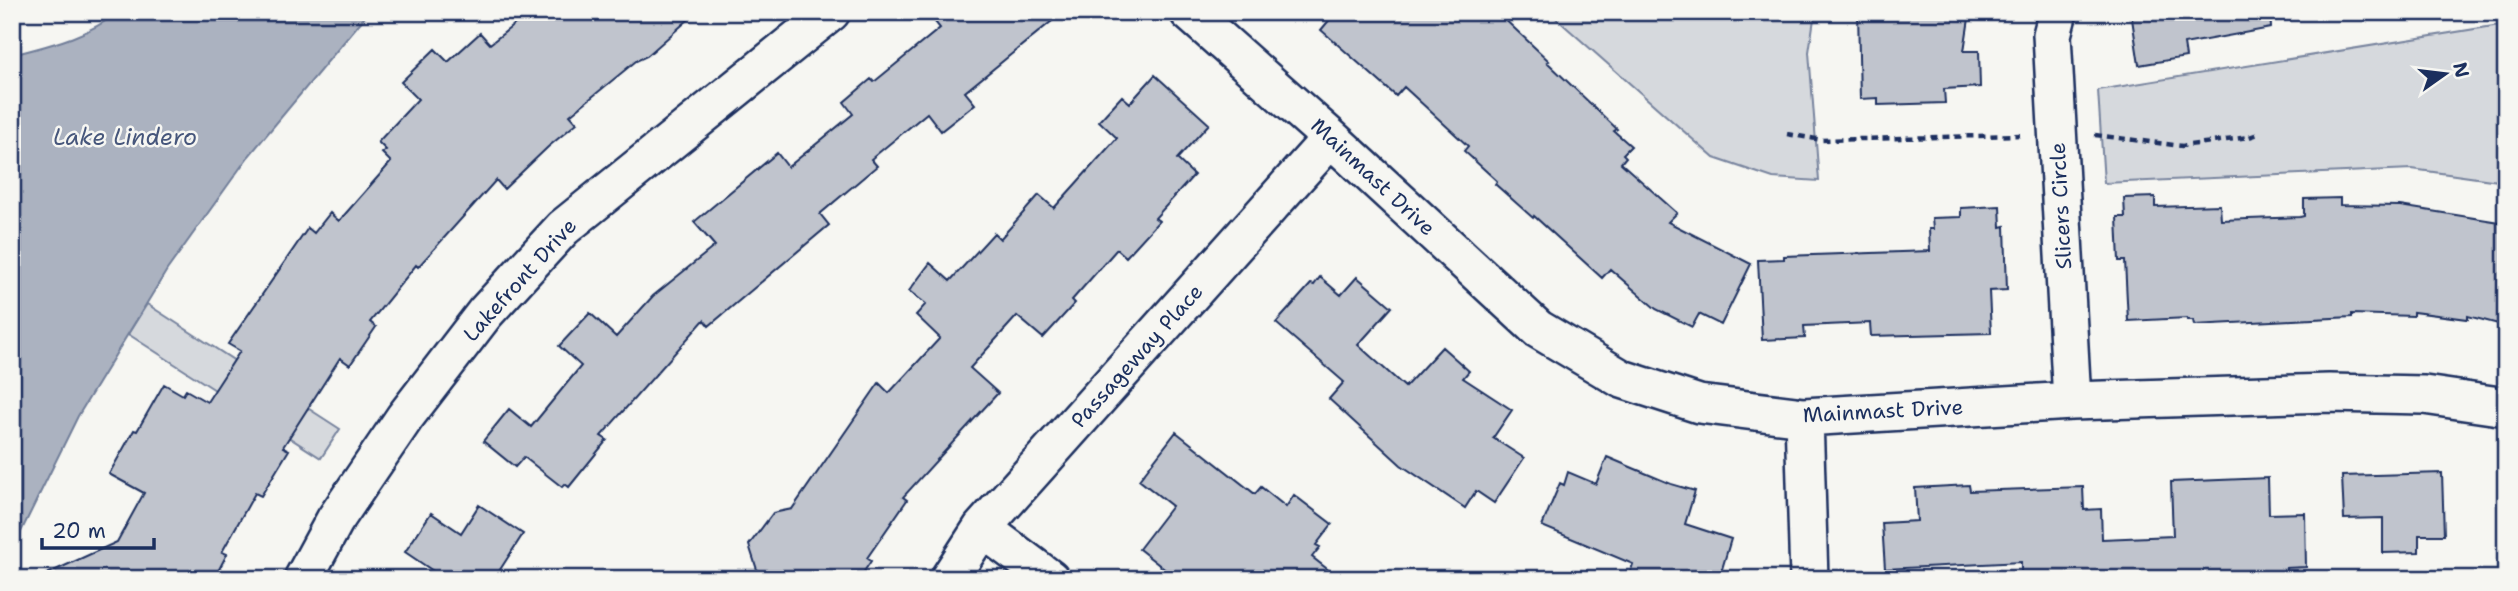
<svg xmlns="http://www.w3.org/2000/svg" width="2518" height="591" font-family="'Shantell Sans',sans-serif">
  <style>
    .green { fill: #d6d9dd; stroke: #78849e; stroke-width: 2 }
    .water { fill: #abb2c0; stroke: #717e99; stroke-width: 2 }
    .building { fill: #c0c4cd; stroke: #1b2f5e; stroke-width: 2 }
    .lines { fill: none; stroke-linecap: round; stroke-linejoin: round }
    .minor-casing { stroke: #1b2f5e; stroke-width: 42 }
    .path { stroke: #1b2f5e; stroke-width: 4.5; stroke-dasharray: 7 5; stroke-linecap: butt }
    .minor { stroke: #f6f6f2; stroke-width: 37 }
    .labels { text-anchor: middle; stroke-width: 5; stroke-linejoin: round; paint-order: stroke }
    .street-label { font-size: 21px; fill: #1b2f5e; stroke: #f6f6f2 }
    .water-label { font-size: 23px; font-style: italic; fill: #46567b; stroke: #f6f6f2 }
  </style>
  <rect width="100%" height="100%" fill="#f6f6f2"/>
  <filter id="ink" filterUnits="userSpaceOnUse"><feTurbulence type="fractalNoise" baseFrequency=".0143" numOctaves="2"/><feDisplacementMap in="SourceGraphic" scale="14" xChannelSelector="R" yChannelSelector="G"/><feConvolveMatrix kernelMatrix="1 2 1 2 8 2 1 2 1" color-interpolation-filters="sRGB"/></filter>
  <g filter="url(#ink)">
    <path class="green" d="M 1549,12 L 1815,12 L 1809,52 L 1819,181 L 1773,178 L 1714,158 Z
      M 2506,24 L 2506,182 L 2412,169 L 2104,183 L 2098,90 Z
      M 147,304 L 340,429 L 321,458 L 128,334 Z"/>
    <path class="water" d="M 118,12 L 369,12 L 248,157 L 167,270 L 78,416 L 12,550 L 12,55 C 50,45 87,37 118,12 Z"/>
    <path class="building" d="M 530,12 L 697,12 L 647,56 L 636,61 L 570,115 L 577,123 L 548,147 L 504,189 L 496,180 L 418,267 L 416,265 L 370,322 L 376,327 L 350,365 L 340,358 L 283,447 L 289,450 L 261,496 L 255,493 L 222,552 L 227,554 L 214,579 L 36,579 L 117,542 L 144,493 L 109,474 L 134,430 L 137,431 L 164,384 L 183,395 L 186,390 L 207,402 L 240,351 L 228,344 L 308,228 L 314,233 L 330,213 L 339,221 L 391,162 L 382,153 L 386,150 L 378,142 L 418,99 L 401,82 L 435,49 L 448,62 L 480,33 L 490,44 Z
      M 927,12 L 1063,12 L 965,92 L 975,104 L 941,131 L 927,113 L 871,159 L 877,166 L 820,214 L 829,225 L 709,326 L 704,320 L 601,436 L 607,440 L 569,487 L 565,484 L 562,487 L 524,457 L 515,467 L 483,441 L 509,409 L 531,427 L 581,366 L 559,346 L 590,313 L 616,337 L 653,296 L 715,246 L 694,222 L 777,153 L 788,167 L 853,114 L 844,102 L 871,79 L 874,82 L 940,28 Z
      M 1336,12 L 1497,12 L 1549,61 L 1547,62 L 1617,129 L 1614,131 L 1631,146 L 1623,154 L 1626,157 L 1621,163 L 1677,213 L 1668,222 L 1751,264 L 1721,325 L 1699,314 L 1692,327 L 1656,309 L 1610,269 L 1602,278 L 1534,216 L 1533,218 L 1495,184 L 1497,181 L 1464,151 L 1468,146 L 1404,87 L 1396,96 L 1321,30 Z
      M 1858,12 L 1970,12 L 1964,51 L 1979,51 L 1980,87 L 1944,89 L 1945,103 L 1878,105 L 1878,98 L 1860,99 Z
      M 2131,12 L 2270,12 L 2271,28 L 2184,44 L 2186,57 L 2139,65 Z
      M 1155,75 L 1209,124 L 1177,159 L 1194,175 L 1155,218 L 1159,221 L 1126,257 L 1117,249 L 1072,300 L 1075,303 L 1043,338 L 1017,316 L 970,368 L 998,393 L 903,497 L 907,500 L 867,558 L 871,561 L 859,579 L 760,579 L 749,545 L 773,513 L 792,509 L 879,383 L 889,393 L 940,338 L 916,315 L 926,304 L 909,291 L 930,263 L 950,281 L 994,233 L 1000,239 L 1039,195 L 1054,208 L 1117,138 L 1099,121 L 1122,96 L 1130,103 Z
      M 2155,197 L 2155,207 L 2220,205 L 2221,220 L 2300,217 L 2304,216 L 2304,199 L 2340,198 L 2340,205 L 2400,206 L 2506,223 L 2506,326 L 2468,316 L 2468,319 L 2413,312 L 2413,316 L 2352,314 L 2352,317 L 2194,325 L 2193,320 L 2187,320 L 2187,318 L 2128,321 L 2125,261 L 2119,261 L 2117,217 L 2125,217 L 2124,198 Z
      M 2000,206 L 2001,227 L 2005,226 L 2007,290 L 1989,291 L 1991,333 L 1871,336 L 1870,323 L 1804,326 L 1805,338 L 1762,340 L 1758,260 L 1784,259 L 1784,256 L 1930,251 L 1929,229 L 1933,229 L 1932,218 L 1961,217 L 1961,208 Z
      M 1320,277 L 1341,295 L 1357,277 L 1392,307 L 1358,345 L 1405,387 L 1442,347 L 1469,371 L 1463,378 L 1512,410 L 1493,438 L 1524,458 L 1494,503 L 1476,491 L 1465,508 L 1401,465 L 1329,399 L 1344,382 L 1276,323 L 1311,284 L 1314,285 Z
      M 1176,432 L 1255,494 L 1261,487 L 1286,507 L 1294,495 L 1332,524 L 1316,545 L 1320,547 L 1312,557 L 1340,579 L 1177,579 L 1139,549 L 1172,506 L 1139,480 Z
      M 1607,457 L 1671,484 L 1695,491 L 1685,524 L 1731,539 L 1719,579 L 1628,579 L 1633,564 L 1542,526 L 1560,483 L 1564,485 L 1568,472 L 1596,484 Z
      M 2442,473 L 2444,535 L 2419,535 L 2419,552 L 2383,553 L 2383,518 L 2344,519 L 2342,476 Z
      M 2268,478 L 2269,514 L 2305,513 L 2306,567 L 2286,568 L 2286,579 L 2021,579 L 2021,562 L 1885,569 L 1882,523 L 1917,521 L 1915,488 L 1969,485 L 1970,491 L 2083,487 L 2084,510 L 2101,509 L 2102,539 L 2173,536 L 2171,482 Z
      M 479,505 L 523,534 L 494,579 L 445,579 L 405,552 L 431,513 L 461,533 Z"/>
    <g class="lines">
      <g class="minor-casing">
        <path id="minor" d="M 1189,12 L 1331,138 L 1538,329 L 1622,379 L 1699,404 L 1804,417 L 2072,401 L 2329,393 L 2424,395 L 2506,407
          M 2058,12 L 2052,35 L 2072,401
          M 1804,417 L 1809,579
          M 982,528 L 1050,579
          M 303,579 L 335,520 L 405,417 L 485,313 L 563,228 L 831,12
          M 949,579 L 982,528 L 1331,138"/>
      </g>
      <path class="path" d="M 1787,134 L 1822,140 L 2020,135
        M 2095,135 L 2182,146 L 2249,137 L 2261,133"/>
      <use href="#minor" class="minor"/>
    </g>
  </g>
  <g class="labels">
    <g class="street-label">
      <text transform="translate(1373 177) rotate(43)" y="7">Mainmast Drive</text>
      <text transform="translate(2061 206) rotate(-93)" y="7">Slicers Circle</text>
      <text transform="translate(520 280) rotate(-48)" y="7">Lakefront Drive</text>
      <text transform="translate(1137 356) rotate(-48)" y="7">Passageway Place</text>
      <text transform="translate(1883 411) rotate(-3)" y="7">Mainmast Drive</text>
    </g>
    <g class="water-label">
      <text x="125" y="145">Lake Lindero</text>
    </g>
  </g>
  <rect width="2518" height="591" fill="none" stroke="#f6f6f2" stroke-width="42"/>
  <rect x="21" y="21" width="2476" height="549" fill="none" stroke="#1b2f5e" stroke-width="2.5" filter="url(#ink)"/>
  <g transform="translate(2445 74) rotate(76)" stroke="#f6f6f2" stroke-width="5" paint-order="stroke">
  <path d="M0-5L12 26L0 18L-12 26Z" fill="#1b2f5e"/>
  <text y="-10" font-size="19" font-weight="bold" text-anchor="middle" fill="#1b2f5e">N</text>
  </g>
  <path d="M42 538v10h112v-10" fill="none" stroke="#1b2f5e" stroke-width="3.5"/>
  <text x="52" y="538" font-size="21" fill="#1b2f5e" stroke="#f6f6f2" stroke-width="5" paint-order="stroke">20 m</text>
</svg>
